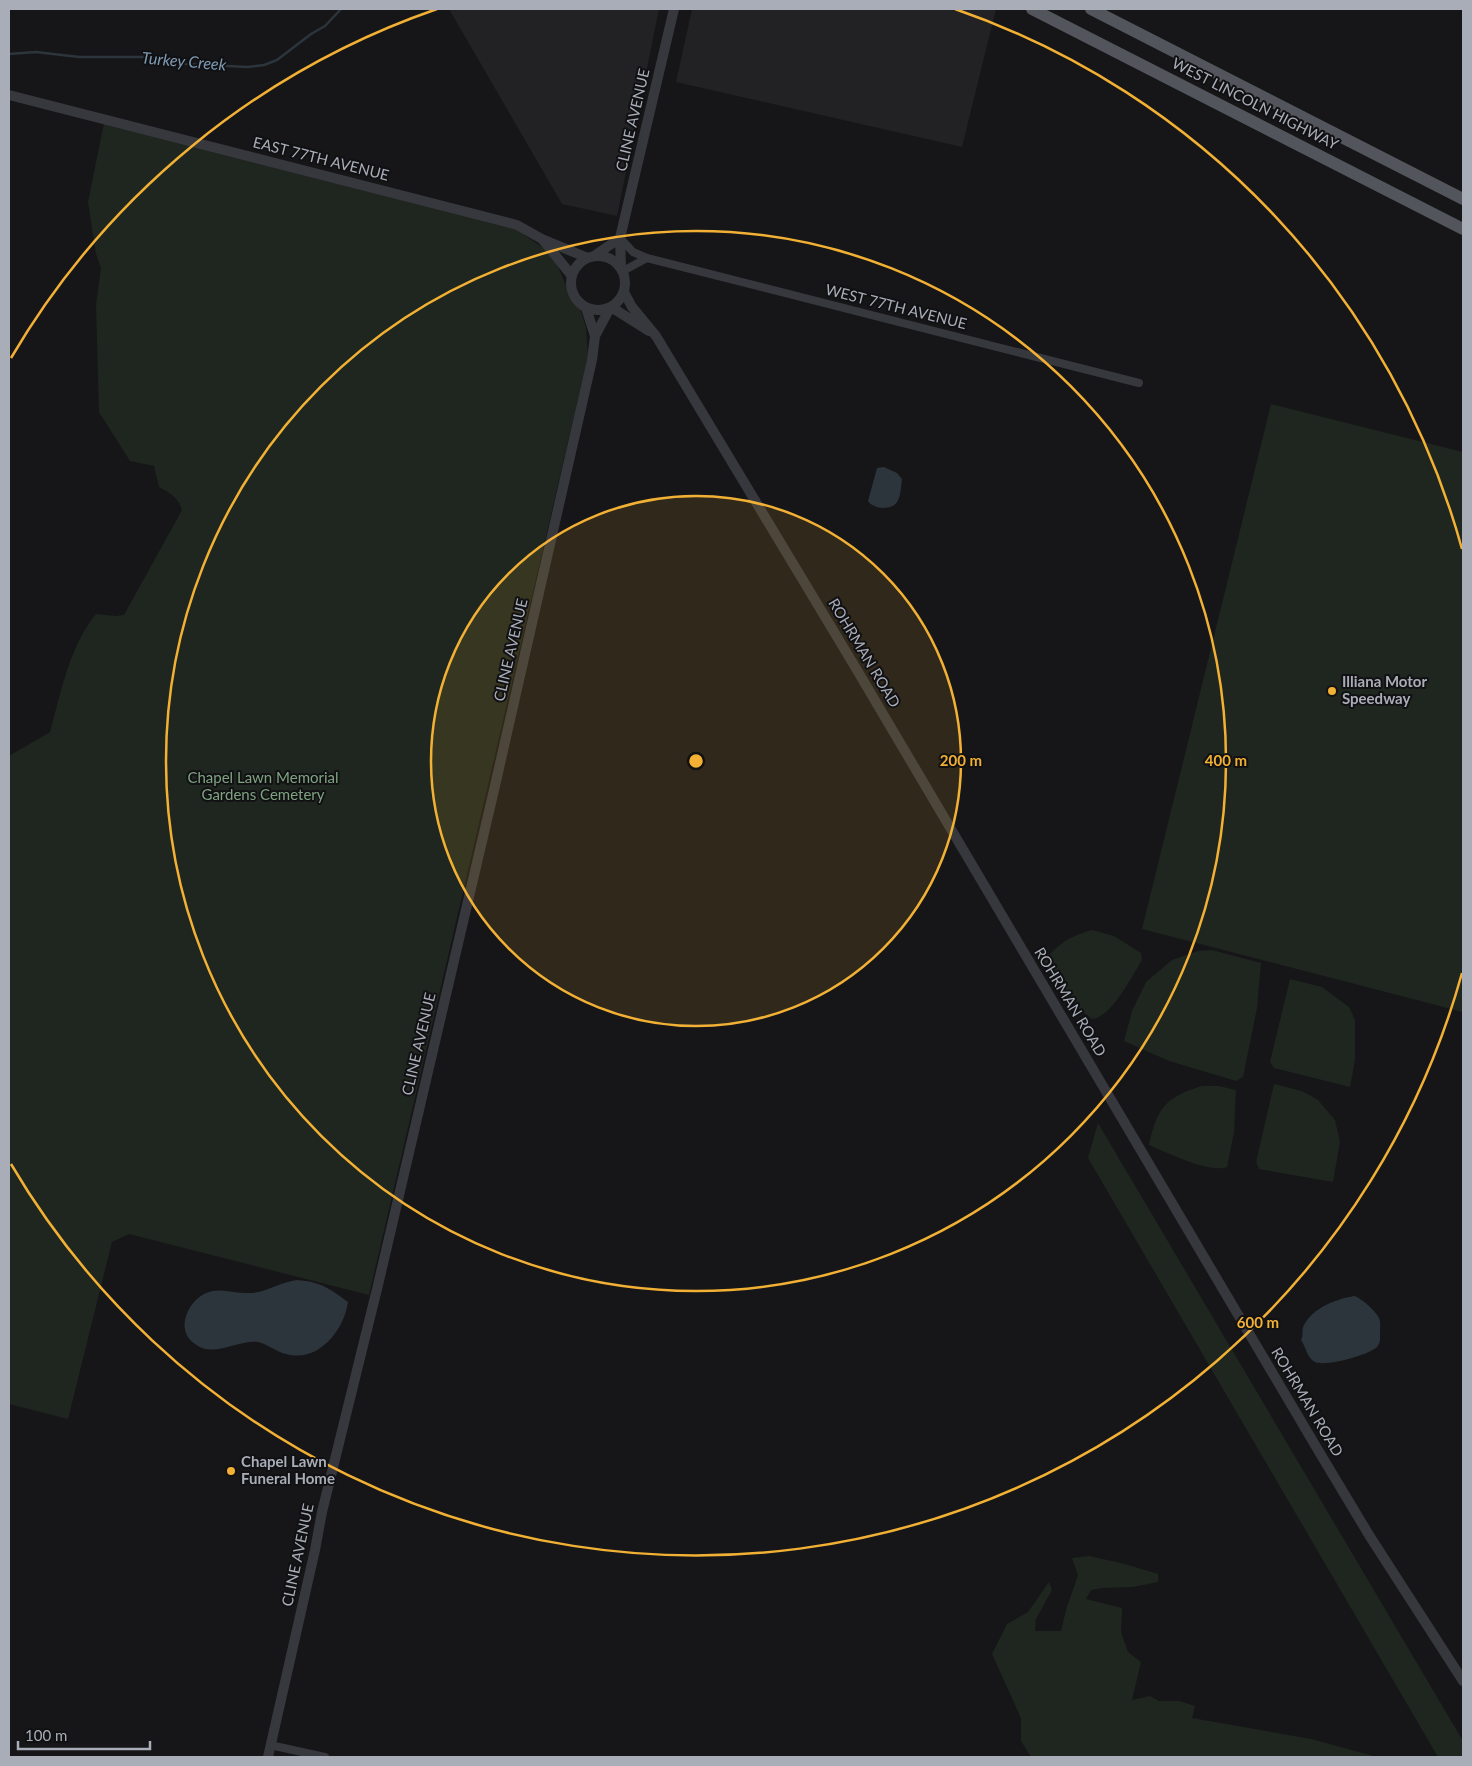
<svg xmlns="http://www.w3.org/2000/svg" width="1472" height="1766" font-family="Lato,sans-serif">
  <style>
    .built { fill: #222225 }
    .green { fill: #1e261f }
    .water { fill: #2c353c }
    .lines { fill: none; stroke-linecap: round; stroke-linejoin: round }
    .stream { stroke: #2c353c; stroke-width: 2.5 }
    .minor { stroke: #37383d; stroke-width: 8 }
    .tertiary { stroke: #37383d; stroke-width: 10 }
    .primary { stroke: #53555c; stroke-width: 12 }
    .ring { fill: none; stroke: #f2b134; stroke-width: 2.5 }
    .poi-dot { fill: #f2b134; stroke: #111113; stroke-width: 2 }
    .labels { text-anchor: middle; stroke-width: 4; stroke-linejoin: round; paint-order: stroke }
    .street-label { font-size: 15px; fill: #a8adb8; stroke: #111113 }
    .poi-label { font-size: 15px; font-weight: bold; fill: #a8adb8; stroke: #111113; text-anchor: start }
    .park-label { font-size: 15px; fill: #7fa381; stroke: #111113 }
    .water-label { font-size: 16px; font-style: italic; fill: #7f9bb3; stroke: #111113 }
    .centre { fill: #f2b134; stroke: #111113; stroke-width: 2.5 }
    .ring-label { font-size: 15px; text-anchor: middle; font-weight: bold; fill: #f2b134; stroke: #111113; stroke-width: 4; stroke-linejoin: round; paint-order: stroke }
  </style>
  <rect width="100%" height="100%" fill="#161618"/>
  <path class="built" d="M 449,9 L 659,9 L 617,216 L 562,204 Z
    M 692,9 L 996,9 L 962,147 L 676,82 Z"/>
  <path class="green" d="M 104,123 L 517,230 L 542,247 L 557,264 L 569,293 L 580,309 L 586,327 L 588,356 L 369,1295 L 129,1234 L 112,1242 L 68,1419 L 9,1404 L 9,756 L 50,732 C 61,693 69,647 96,614 L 116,616 L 124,615 L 182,510 C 178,497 170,493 159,487 L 154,466 L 130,461 L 99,412 L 96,305 L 101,268 L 96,254 L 88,202 Z
    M 1271,404 L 1463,452 L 1463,1012 L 1142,929 Z
    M 1092,930 L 1114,936 L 1141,953 L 1142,960 C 1132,976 1112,1017 1092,1019 L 1069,1001 L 1042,963 C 1059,944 1067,937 1092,930 Z
    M 1212,950 L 1261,963 L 1257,1008 L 1243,1077 L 1236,1081 L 1169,1061 L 1124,1041 L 1132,1011 L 1146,982 L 1172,960 L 1198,951 Z
    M 1290,979 L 1322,987 L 1349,1007 L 1355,1020 L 1355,1060 L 1350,1087 L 1274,1068 L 1270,1062 Z
    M 1274,1084 L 1302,1091 L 1318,1100 L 1335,1120 L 1340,1142 L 1333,1182 L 1259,1169 L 1256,1162 Z
    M 1202,1086 L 1219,1086 L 1236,1090 L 1234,1132 L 1227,1167 C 1210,1174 1166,1152 1149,1145 C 1157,1107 1166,1097 1202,1086 Z
    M 1098,1123 L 1463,1741 L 1463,1757 L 1438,1757 L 1088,1158 Z
    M 1089,1556 L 1125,1564 L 1158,1574 L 1158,1582 L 1133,1587 L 1103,1588 L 1091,1590 L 1086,1599 L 1122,1608 L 1121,1632 L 1128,1652 L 1141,1662 L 1132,1700 L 1150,1696 L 1159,1701 L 1179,1701 L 1195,1706 L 1192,1718 L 1311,1739 L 1377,1757 L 1031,1757 L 1021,1741 L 1021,1718 L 992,1654 L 1007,1624 L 1028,1612 L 1049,1582 L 1052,1590 L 1036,1619 L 1035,1631 L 1061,1631 L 1066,1610 L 1078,1575 L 1072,1558 Z"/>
  <path class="water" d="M 884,467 L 897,473 L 902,479 C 901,485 901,497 897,502 C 891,511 873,509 868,501 L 877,468 Z
    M 297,1280 C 321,1282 329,1288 348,1302 C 344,1330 319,1363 286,1354 C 276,1352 268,1344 258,1342 C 241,1340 224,1352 205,1349 C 201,1348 198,1346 195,1344 C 175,1331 187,1303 204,1294 C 219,1286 233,1294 249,1293 C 266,1293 280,1282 297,1280 Z
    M 1354,1296 C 1360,1297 1376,1311 1379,1318 C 1381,1323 1380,1327 1380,1333 C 1380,1338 1381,1342 1377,1347 C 1369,1355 1326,1367 1315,1362 C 1307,1358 1306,1347 1301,1340 C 1304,1335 1301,1330 1304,1325 C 1313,1308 1336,1299 1354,1296 Z"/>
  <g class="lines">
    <path class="stream" d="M 9,54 L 36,52 L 79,57 L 154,57 L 186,64 L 248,67 L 264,65 L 277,60 L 311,34 L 325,26 L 341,9"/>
    <path class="minor" d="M 620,238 L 633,252 L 647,258 L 1139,383
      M 623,271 L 647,258
      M 270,1745 L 325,1757"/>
    <path class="tertiary" d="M 9,95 L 498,220 L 517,225 L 542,239 L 588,258
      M 543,240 L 572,276
      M571 283a27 27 0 1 1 54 0a27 27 0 1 1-54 0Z
      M 594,256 L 620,238
      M 621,268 L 620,238 L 674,9
      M 624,292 L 632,307 L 656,336 L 854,665 L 1318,1450 L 1369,1535 L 1463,1681
      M 611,307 L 649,331
      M 595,336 L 610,308
      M 268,1757 L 315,1550 L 322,1512 L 378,1285 L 494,790 L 592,360 L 595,336 L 586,308"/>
    <path class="primary" d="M 1032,9 L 1463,229
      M 1091,9 L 1463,199"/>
  </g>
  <circle cx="696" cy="761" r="265" fill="#f2b134" fill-opacity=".12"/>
  <g class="ring">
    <circle cx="696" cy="761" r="265"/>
    <circle cx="696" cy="761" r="530"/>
    <path d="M1462 973A795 795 0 0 1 11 1164M11 358A795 795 0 0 1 437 9M955 9A795 795 0 0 1 1462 549"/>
  </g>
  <g class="poi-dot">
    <circle cx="1332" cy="691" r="5"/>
    <circle cx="231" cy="1471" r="5"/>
  </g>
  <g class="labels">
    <g class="street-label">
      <text transform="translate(1255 104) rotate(27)" y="5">WEST LINCOLN HIGHWAY</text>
      <text transform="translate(633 120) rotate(-77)" y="5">CLINE AVENUE</text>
      <text transform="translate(321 159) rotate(14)" y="5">EAST 77TH AVENUE</text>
      <text transform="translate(896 307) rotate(14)" y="5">WEST 77TH AVENUE</text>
      <text transform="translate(511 650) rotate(-77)" y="5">CLINE AVENUE</text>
      <text transform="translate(864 653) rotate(59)" y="5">ROHRMAN ROAD</text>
      <text transform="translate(1070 1002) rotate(59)" y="5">ROHRMAN ROAD</text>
      <text transform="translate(419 1044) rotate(-77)" y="5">CLINE AVENUE</text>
      <text transform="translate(1307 1402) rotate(59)" y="5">ROHRMAN ROAD</text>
      <text transform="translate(298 1555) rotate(-78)" y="5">CLINE AVENUE</text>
    </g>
    <g class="poi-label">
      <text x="1342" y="687">Illiana Motor<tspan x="1342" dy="17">Speedway</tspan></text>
      <text x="241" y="1467">Chapel Lawn<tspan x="241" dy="17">Funeral Home</tspan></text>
    </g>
    <g class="park-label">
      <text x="263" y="783">Chapel Lawn Memorial<tspan x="263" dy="17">Gardens Cemetery</tspan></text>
    </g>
    <g class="water-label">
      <text transform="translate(184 61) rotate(5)" y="6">Turkey Creek</text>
    </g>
  </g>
  <circle cx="696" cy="761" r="8" class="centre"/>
  <g class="ring-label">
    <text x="961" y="766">200 m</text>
    <text x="1226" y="766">400 m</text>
    <text x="1258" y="1328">600 m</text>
  </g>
  <rect width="1472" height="1766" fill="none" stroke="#a8adb8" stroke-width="20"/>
  <path d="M18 1741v8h132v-8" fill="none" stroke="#a8adb8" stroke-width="2.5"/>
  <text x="25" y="1741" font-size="15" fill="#a8adb8" stroke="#111113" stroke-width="4" paint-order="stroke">100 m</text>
</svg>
